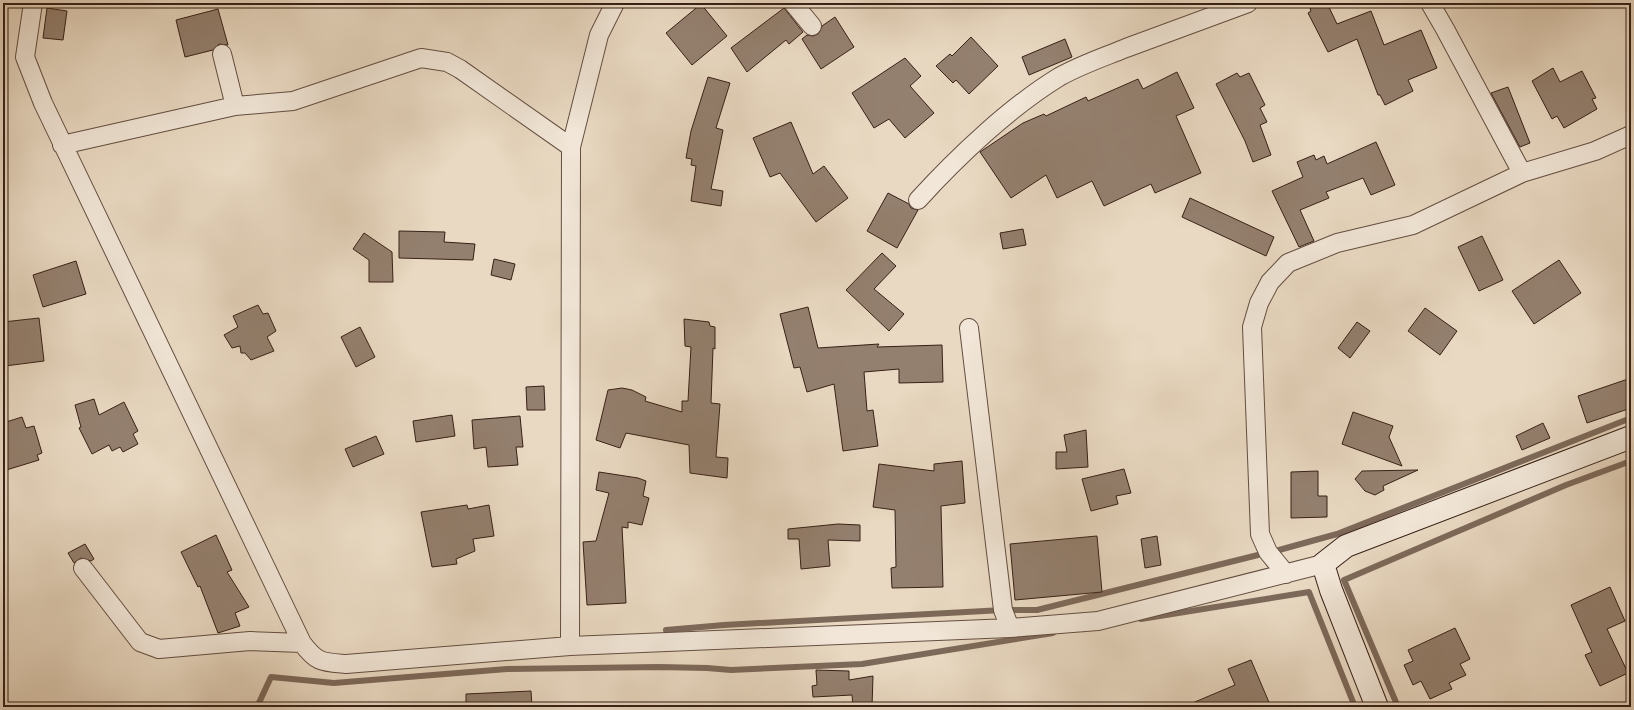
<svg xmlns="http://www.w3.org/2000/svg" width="1634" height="710" font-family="Alegreya,serif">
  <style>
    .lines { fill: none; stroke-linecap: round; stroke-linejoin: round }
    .stream { stroke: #7d695a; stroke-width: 6 }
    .building { fill: #94806f; stroke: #372016 }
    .street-casing { stroke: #644e41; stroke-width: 20 }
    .secondary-casing { stroke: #372016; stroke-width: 24 }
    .street { stroke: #f1e6d7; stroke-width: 18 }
    .secondary { stroke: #f1e6d7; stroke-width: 22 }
  </style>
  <rect width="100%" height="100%" fill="#e9d9c2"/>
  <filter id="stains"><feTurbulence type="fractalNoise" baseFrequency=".005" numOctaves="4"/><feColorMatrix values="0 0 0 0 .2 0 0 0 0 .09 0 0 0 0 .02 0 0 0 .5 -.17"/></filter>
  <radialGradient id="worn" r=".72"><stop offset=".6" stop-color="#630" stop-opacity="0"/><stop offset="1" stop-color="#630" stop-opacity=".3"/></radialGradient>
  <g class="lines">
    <path class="stream" d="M 1279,550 L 1337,534 L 1631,418
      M 1141,619 L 1309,592 L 1355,707
      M 666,630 L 724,625 L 1003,610 L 1037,610 L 1258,555
      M 257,707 L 271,677 L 334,683 L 507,669 L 659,667 L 707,668 L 731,670 L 862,664 L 1053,633
      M 1398,707 L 1344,580 L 1566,485 L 1631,461"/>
  </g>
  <path class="building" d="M 1321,3 L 1327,3 L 1337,24 L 1371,11 L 1384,45 L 1421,30 L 1437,68 L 1408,80 L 1413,91 L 1385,105 L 1380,95 L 1378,95 L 1357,39 L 1328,52 L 1308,13 L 1311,11 L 1310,8 Z
    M 701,4 L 727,36 L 692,65 L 666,33 Z
    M 47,8 L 67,11 L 63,40 L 43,38 Z
    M 784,8 L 803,32 L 789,44 L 786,40 L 747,72 L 731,48 Z
    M 218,9 L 228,45 L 219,44 L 213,50 L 185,57 L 176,20 Z
    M 835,17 L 854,47 L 821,69 L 802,39 L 807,35 L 813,36 L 818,34 L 822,26 Z
    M 971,37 L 998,66 L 969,94 L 956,80 L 953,83 L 936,66 L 950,54 L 952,56 Z
    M 1065,39 L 1072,57 L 1029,75 L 1022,57 Z
    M 905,58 L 921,76 L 910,86 L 934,113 L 905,138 L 889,119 L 874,128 L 852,93 Z
    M 1553,68 L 1560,82 L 1582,71 L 1596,98 L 1592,99 L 1597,109 L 1564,128 L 1557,116 L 1552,119 L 1532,81 Z
    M 1177,72 L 1194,108 L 1176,116 L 1201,173 L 1155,193 L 1151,184 L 1104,206 L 1092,181 L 1057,198 L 1046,175 L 1011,198 L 980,152 L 1023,123 L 1044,114 L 1046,116 L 1086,97 L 1088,101 L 1138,79 L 1143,89 Z
    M 1237,73 L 1240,77 L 1249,73 L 1265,105 L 1260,108 L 1267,122 L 1260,125 L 1271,155 L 1253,162 L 1245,141 L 1216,84 Z
    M 708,77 L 730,83 L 716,128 L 723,130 L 711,189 L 723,191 L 721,206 L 691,201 L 696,166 L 691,165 L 692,159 L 686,158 L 691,131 Z
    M 1508,87 L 1530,143 L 1520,147 L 1491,93 Z
    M 791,122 L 813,174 L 824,166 L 848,198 L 816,222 L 780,173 L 770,177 L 753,138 Z
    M 1376,142 L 1395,185 L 1371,195 L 1363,178 L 1326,192 L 1329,198 L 1300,210 L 1314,241 L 1299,247 L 1272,191 L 1303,177 L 1297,162 L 1314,155 L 1316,160 L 1324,156 L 1327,164 Z
    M 888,193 L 909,204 L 911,208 L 918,210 L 897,248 L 867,231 Z
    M 1190,198 L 1274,237 L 1266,256 L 1182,217 Z
    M 1023,229 L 1026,245 L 1003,249 L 1000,233 Z
    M 399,231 L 445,232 L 444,242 L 475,244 L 473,260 L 399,258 Z
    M 364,233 L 392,252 L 393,282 L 369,282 L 369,260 L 353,249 Z
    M 1482,236 L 1503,280 L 1479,291 L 1458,247 Z
    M 882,253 L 896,266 L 874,289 L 904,314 L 889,331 L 846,290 Z
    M 494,259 L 515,264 L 511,280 L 491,275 Z
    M 1559,260 L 1581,293 L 1534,324 L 1512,291 Z
    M 76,261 L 86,294 L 43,307 L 33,275 Z
    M 258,305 L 263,314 L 268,313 L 276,331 L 267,337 L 274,351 L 251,360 L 245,353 L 241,353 L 240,346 L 232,348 L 224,335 L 238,327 L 233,316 Z
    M 808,307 L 818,348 L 879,344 L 877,347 L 942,345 L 943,382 L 899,383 L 899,369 L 864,372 L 867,411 L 873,410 L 878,446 L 843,451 L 834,384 L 807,392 L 800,367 L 794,368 L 780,314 Z
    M 1425,308 L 1457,331 L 1440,355 L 1408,331 Z
    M 39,318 L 44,361 L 5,366 L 3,322 Z
    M 684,319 L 709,322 L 710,326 L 715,327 L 715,349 L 713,348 L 711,403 L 720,404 L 716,457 L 728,458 L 727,478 L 690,473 L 689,445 L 626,433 L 620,448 L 596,440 L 608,390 L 622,388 L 632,390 L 646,397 L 645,401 L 682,412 L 682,401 L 688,401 L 691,347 L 685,346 Z
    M 1357,322 L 1370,331 L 1350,358 L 1338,348 Z
    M 360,327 L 375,357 L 356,367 L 341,337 Z
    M 1631,378 L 1631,408 L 1587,423 L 1578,396 Z
    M 544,386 L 545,410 L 527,410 L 526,387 Z
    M 94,399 L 99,415 L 124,402 L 138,431 L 133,434 L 138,444 L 123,452 L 120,447 L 112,451 L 109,445 L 92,454 L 79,428 L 81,427 L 75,405 Z
    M 1353,412 L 1393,426 L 1389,437 L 1402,466 L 1342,444 Z
    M 452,415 L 455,436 L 416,442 L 413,421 Z
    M 520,416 L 523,447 L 516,447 L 518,465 L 488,467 L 486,447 L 474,449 L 472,420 Z
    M 22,417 L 26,428 L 34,426 L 42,453 L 37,455 L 39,460 L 3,471 L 3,423 Z
    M 1543,423 L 1550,438 L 1522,450 L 1516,436 Z
    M 1086,430 L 1088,467 L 1056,469 L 1056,452 L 1067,452 L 1064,435 Z
    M 376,436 L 384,454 L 353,467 L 345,449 Z
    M 962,461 L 965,503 L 941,506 L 943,587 L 892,588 L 891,568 L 896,567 L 895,510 L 873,507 L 879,464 L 934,471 L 934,464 Z
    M 1124,469 L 1131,493 L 1116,496 L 1118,504 L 1091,511 L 1082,479 Z
    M 1418,470 L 1383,486 L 1384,490 L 1375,495 L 1365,491 L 1355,479 L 1362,471 Z
    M 1318,471 L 1318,496 L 1327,496 L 1327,517 L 1291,518 L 1291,472 Z
    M 599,472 L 638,478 L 646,481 L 643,496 L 649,498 L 642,525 L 628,522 L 628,528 L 622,527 L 626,603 L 587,605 L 583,542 L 596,541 L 609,493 L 596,490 Z
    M 467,505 L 468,509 L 489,505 L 494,536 L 473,539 L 475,551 L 456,559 L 457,564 L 432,567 L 421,512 Z
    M 838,524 L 860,525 L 860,541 L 828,540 L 830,566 L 801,569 L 799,539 L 788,539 L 788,529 Z
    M 216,535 L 232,570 L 227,572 L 249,607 L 235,613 L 240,626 L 218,633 L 200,586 L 198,587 L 181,552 Z
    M 1097,536 L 1102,592 L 1015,600 L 1010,544 Z
    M 1157,536 L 1161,565 L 1145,568 L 1141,539 Z
    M 85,544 L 94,559 L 91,561 L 81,558 L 74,563 L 68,553 Z
    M 1610,587 L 1625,621 L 1607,629 L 1628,673 L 1600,686 L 1585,655 L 1592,652 L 1571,605 Z
    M 1455,628 L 1470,659 L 1460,664 L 1466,675 L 1449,683 L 1452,689 L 1430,699 L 1421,681 L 1413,685 L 1404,665 L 1413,661 L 1408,650 Z
    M 1251,660 L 1271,707 L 1183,707 L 1235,685 L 1228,669 Z
    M 816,670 L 849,671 L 849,680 L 873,676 L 872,707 L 853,707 L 852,695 L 813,697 L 812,686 L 817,685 Z
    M 531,691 L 532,707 L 466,707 L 466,694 Z"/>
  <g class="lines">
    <g class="street-casing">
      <path id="street" d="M 33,3 L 25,57 L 43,103 L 302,643 C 317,663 322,662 346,664 L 570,646 L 1010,628 L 1098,621 L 1323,564
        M 793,3 L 812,26
        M 1430,3 L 1445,29 L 1522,173
        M 222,54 L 235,106
        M 62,145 L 235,106 L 293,101 L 421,58 L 447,62 L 460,69 L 571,147
        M 918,200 C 957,157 1010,107 1059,77 C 1080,65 1104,57 1126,48 C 1166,33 1207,18 1248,3
        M 969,328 L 1003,610 L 1010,628
        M 83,568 L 140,642 L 159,649 L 250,641 L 302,643
        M 1286,574 L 1268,552 L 1260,534 L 1252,327 L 1259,303 L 1270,282 L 1288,263 L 1337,243 L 1413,225 L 1522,173 L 1595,151 L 1631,135
        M 570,646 L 571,147 L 599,35 L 615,3"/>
    </g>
    <g class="secondary-casing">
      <path id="secondary" d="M 1377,707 L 1331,590 L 1323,564 L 1346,546 L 1631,437"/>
    </g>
    <use href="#street" class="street"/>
    <use href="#secondary" class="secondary"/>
  </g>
  <rect width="1634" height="710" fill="none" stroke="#e9d9c2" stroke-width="16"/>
  <rect x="4" y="4" width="1626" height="702" fill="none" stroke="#372016" stroke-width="2"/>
  <rect x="8" y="8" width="1618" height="694" fill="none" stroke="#372016"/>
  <rect width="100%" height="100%" filter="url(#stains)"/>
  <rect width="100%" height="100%" fill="url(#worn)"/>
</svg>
